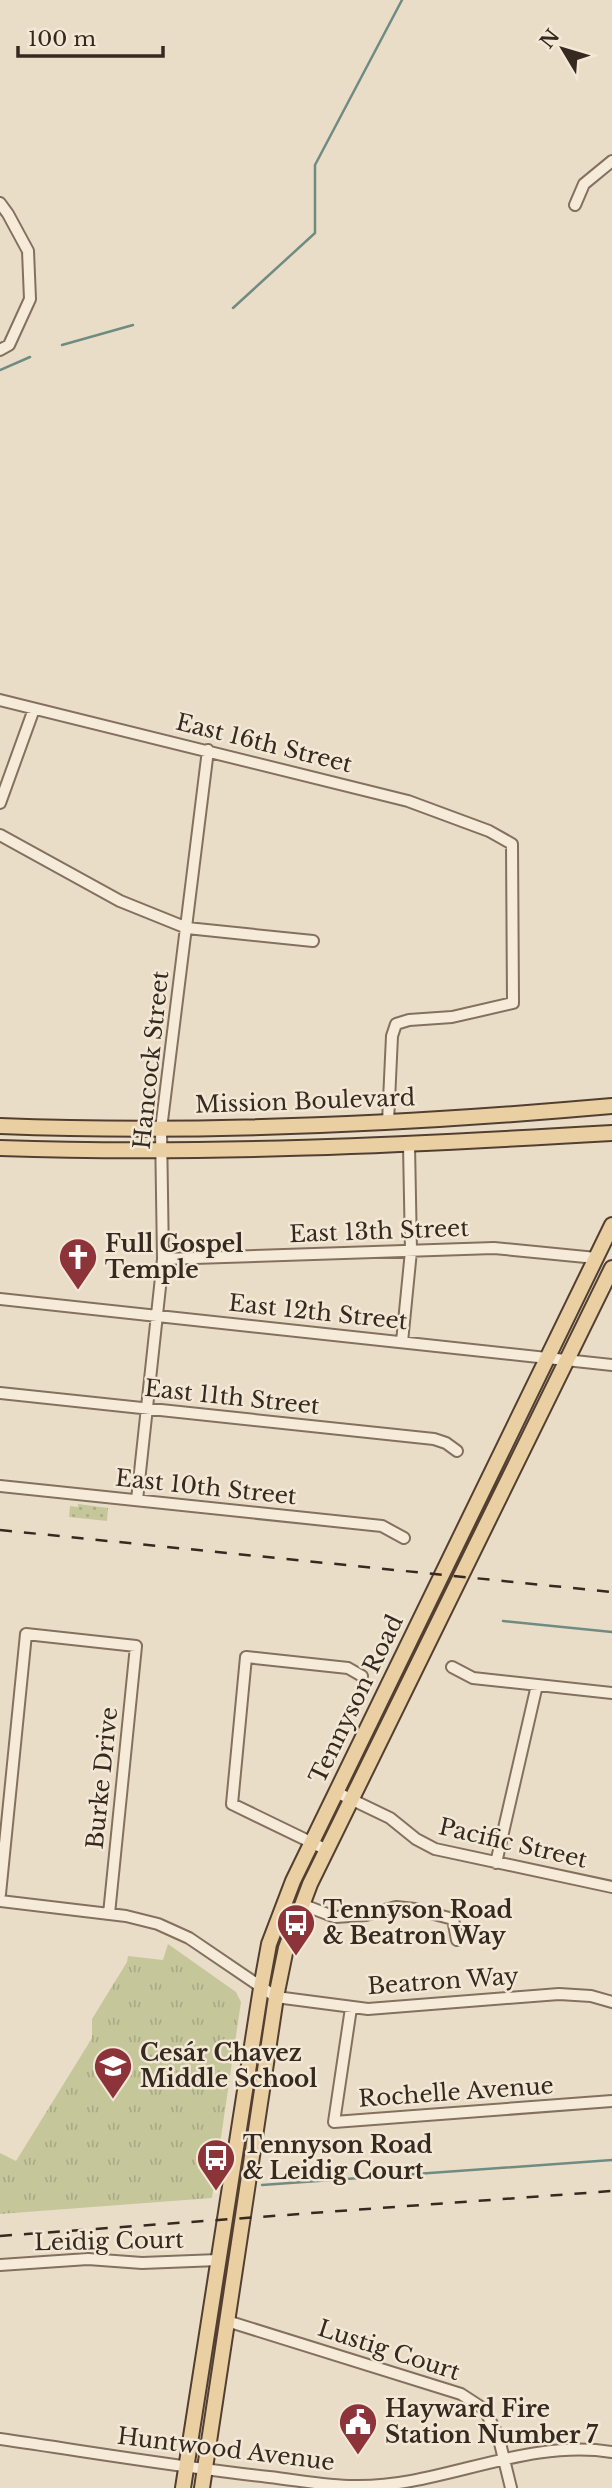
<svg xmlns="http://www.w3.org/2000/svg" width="612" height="2488" font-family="'Libre Baskerville',serif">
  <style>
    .grass { fill: url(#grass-tufts) }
    .park { fill: url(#park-dots) }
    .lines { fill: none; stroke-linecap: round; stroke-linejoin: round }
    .stream { stroke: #6f8c83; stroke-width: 2.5 }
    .minor-casing { stroke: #84705e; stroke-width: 14 }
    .major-casing { stroke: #523f32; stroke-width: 18 }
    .minor { stroke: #f6ebd9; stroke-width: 10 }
    .major { stroke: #e9cfa2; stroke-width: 14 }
    .rail { stroke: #362920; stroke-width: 2.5; stroke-dasharray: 12 12; stroke-linecap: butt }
    .labels { text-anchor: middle; stroke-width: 5; stroke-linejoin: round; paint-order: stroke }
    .street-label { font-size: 23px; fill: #362920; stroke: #f2e8d5 }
    .poi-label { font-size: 23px; font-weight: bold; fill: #362920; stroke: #f2e8d5; text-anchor: start }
  </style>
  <defs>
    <pattern id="grass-tufts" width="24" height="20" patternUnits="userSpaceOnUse" patternTransform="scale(1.75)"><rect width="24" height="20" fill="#c5c79b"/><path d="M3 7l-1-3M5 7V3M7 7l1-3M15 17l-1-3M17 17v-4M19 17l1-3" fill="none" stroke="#aaab85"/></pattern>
    <pattern id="park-dots" width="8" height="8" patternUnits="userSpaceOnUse" patternTransform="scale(1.75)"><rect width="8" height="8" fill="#c5c79b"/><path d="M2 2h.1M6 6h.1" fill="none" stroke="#aaab85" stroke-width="1.8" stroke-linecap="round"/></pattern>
  </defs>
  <rect width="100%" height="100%" fill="#eaddc7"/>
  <path class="grass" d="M 168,1944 L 236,1992 L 241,2002 L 212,2198 L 0,2214 L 0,2153 L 16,2161 L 92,2038 L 92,2019 L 127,1962 L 128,1956 L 163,1960 Z"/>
  <path class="park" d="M 78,1504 L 108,1508 L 107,1521 L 69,1517 L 70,1506 L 78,1507 Z"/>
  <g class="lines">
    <path class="stream" d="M 233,308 L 315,233 L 315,165 L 402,0
      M 62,345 L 133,325
      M 0,370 L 30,357
      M 503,1621 L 612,1632
      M 262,2185 L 612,2160"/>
    <g class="minor-casing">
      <path id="minor" d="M 0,203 L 8,214 L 28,251 L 30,299 L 9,345 L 0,350
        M 575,205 L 584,184 L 612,161
        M 0,700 L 408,801 L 489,831 L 512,844 L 513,1003 L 452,1017 L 409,1020 L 396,1024 L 392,1036 L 388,1122
        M 0,803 L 34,709
        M 0,835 L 120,901 L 187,928 L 313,941
        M 163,1259 L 494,1248 L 596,1258
        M 0,1299 L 612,1365
        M 402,1342 L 411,1251 L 409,1145
        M 0,1393 L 434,1439 L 446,1443 L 457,1451
        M 0,1486 L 382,1526 L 404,1538
        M 137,1500 L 163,1259 L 161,1129 L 208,750
        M 452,1667 L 473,1678 L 612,1693
        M 336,1792 L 390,1818 L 416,1839 L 435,1849 L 612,1887
        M 327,1850 L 232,1804 L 246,1657 L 348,1668 L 362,1676
        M 496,1863 L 537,1685
        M 0,1894 L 26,1634 L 136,1646 L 109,1914
        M 0,1901 L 126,1916 L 158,1924 L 189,1938 L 276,1997 L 368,2009 L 559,1994 L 591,1996 L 612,2002
        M 301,1904 L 335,1917 L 366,1915 L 396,1907 L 415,1909 L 453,1919 L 457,1940
        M 351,2008 L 334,2122 L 612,2101
        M 0,2265 L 88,2259 L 142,2263 L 218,2260
        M 227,2321 L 461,2394 L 484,2409 L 498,2435 L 511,2488
        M 0,2439 C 90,2452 179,2467 269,2477 C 297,2480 326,2486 354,2486 C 441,2488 522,2438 612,2452"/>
    </g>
    <g class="major-casing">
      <path id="major" d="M 0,1126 C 204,1134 409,1124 612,1106
        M 0,1148 C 204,1155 408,1145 612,1133
        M 183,2488 L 261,1988 L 269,1944 L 293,1881 L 612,1225
        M 202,2488 L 276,1997 L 286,1948 L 310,1884 L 612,1268"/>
    </g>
    <use href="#minor" class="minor"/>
    <use href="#major" class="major"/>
    <path class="rail" d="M 0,1530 L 612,1592
      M 0,2236 L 612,2191"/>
  </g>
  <defs>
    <g id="church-pin" transform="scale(2.0125)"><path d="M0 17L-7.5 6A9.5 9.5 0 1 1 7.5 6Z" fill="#8d343a" stroke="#f2e8d5"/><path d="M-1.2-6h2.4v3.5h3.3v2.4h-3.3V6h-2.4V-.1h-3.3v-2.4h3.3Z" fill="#fff"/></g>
    <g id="bus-pin" transform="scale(2.0125)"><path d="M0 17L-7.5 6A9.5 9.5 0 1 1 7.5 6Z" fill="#8d343a" stroke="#f2e8d5"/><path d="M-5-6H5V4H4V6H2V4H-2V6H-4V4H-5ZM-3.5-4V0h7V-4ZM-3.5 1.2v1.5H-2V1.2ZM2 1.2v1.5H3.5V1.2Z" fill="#fff"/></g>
    <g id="school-pin" transform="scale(2.0125)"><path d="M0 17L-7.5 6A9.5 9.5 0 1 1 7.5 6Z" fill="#8d343a" stroke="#f2e8d5"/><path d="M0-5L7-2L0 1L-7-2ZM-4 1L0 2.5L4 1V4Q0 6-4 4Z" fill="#fff"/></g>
    <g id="civic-pin" transform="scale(2.0125)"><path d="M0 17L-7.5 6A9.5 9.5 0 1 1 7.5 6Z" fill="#8d343a" stroke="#f2e8d5"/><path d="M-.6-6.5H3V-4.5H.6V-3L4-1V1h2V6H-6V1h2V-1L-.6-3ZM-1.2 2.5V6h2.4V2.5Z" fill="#fff"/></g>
  </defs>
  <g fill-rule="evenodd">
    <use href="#church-pin" x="78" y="1257"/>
    <use href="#bus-pin" x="296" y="1923"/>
    <use href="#school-pin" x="113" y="2066"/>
    <use href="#bus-pin" x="216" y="2158"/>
    <use href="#civic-pin" x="358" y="2422"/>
  </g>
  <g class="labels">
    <g class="street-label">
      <text transform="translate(264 743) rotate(14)" y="8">East 16th Street</text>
      <text transform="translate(151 1060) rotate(-84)" y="8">Hancock Street</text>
      <text transform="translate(305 1101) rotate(-2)" y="8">Mission Boulevard</text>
      <text transform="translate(379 1231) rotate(-2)" y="8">East 13th Street</text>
      <text transform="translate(318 1312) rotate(6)" y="8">East 12th Street</text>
      <text transform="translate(232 1397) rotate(6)" y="8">East 11th Street</text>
      <text transform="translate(206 1487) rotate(6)" y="8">East 10th Street</text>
      <text transform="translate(356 1699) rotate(-64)" y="8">Tennyson Road</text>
      <text transform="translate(102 1778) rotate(-84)" y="8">Burke Drive</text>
      <text transform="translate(513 1843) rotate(13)" y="8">Pacific Street</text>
      <text transform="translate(443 1981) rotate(-4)" y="8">Beatron Way</text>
      <text transform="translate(456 2092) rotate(-4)" y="8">Rochelle Avenue</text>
      <text transform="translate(109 2241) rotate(-1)" y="8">Leidig Court</text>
      <text transform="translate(389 2350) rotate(18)" y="8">Lustig Court</text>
      <text transform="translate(226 2449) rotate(7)" y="8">Huntwood Avenue</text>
    </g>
    <g class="poi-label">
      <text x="105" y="1252">Full Gospel<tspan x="105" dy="26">Temple</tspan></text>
      <text x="323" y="1918">Tennyson Road<tspan x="323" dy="26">&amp; Beatron Way</tspan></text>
      <text x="140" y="2061">Cesár Chavez<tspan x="140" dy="26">Middle School</tspan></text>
      <text x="243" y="2153">Tennyson Road<tspan x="243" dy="26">&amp; Leidig Court</tspan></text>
      <text x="385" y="2417">Hayward Fire<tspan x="385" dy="26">Station Number 7</tspan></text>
    </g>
  </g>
  <g transform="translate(563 49) rotate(308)" stroke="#f2e8d5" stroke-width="5" paint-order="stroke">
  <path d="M0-5L12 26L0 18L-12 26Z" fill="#362920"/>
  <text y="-10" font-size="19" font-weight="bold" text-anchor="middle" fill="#362920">N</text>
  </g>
  <path d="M18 46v10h145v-10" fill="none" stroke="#362920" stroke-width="3.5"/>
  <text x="28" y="46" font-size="21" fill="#362920" stroke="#f2e8d5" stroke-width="5" paint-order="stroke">100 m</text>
</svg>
